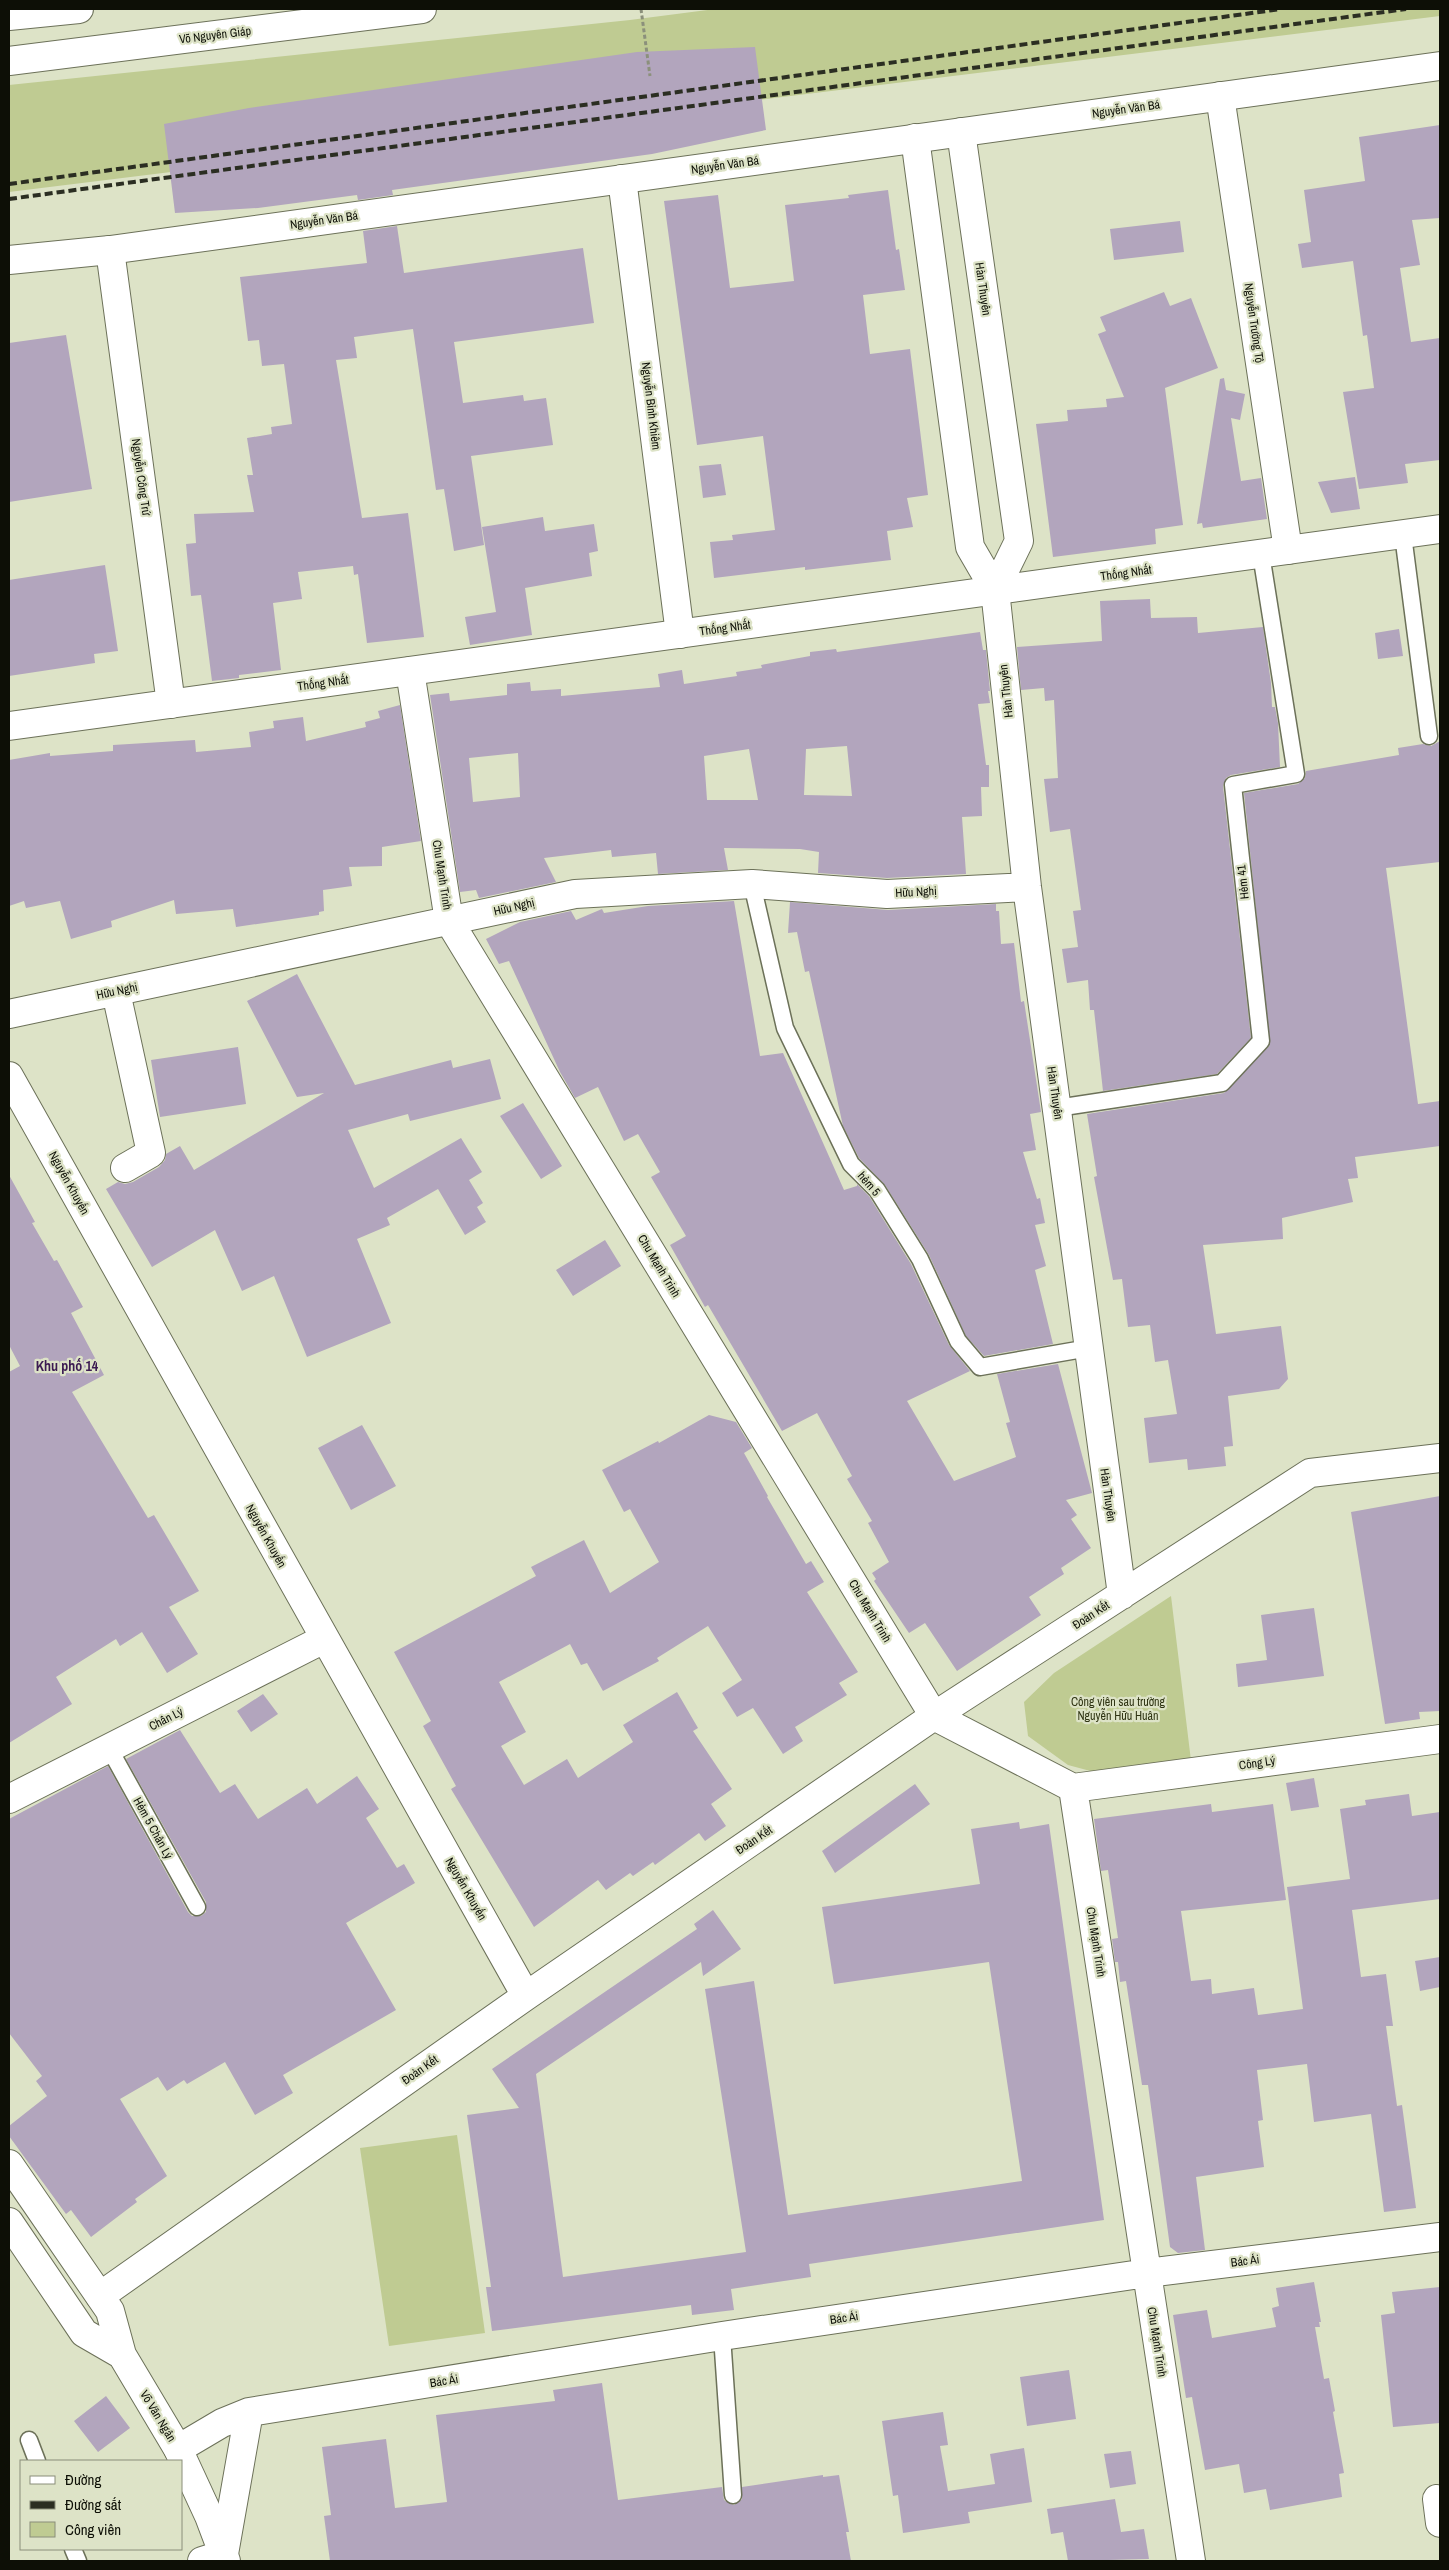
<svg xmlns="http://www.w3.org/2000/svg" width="1449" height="2570" font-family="'Archivo Narrow',sans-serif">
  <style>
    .green { fill: #bfcb92 }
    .building { fill: #b2a5bd; fill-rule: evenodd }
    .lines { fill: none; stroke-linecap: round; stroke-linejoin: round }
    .service-casing { stroke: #6c7159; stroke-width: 19 }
    .minor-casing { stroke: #6c7159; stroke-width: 30 }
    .tertiary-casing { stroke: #6c7159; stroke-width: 30 }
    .secondary-casing { stroke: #6c7159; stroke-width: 30 }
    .trunk-casing { stroke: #6c7159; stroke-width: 30 }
    .path { stroke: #8b907b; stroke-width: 3; stroke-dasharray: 4 2.5; stroke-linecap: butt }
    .service { stroke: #fff; stroke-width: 16 }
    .minor { stroke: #fff; stroke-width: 28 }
    .tertiary { stroke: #fff; stroke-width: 28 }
    .secondary { stroke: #fff; stroke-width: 28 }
    .trunk { stroke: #fff; stroke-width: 28 }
    .rail { stroke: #2b2e22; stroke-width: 4; stroke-dasharray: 8 4; stroke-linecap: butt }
    .labels { text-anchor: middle; stroke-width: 4.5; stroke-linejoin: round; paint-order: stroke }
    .street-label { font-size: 12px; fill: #0d0f06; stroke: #dde3c7 }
    .park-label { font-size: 12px; fill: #2e3312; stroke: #dde3c7 }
    .neighbourhood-label { font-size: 14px; font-weight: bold; fill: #3c1b52; stroke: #dde3c7 }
  </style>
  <rect width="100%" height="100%" fill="#dde3c7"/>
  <path class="green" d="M 715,9 L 1440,9 L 1440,16 L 9,192 L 9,85 L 630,20 Z
    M 1171,1596 L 1192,1769 L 1109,1776 L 1068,1765 L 1028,1736 L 1024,1702 L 1054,1673 Z
    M 457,2135 L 485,2333 L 389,2346 L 360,2148 Z"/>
  <path class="building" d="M 755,47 L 766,130 L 652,154 L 392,190 L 393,195 L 358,200 L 357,195 L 258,208 L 175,213 L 164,124 L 249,108 L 637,52 Z
    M 1440,125 L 1440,218 L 1412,220 L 1420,265 L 1400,268 L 1411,342 L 1440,338 L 1440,460 L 1405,464 L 1408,483 L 1359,489 L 1343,392 L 1374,388 L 1367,335 L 1363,336 L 1353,261 L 1302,268 L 1298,244 L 1311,242 L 1304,190 L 1365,181 L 1359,137 Z
    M 888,190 L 896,250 L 899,249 L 905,290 L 863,295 L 870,354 L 910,349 L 928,495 L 907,498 L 913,527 L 887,531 L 891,560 L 805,570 L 805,567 L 714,578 L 710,542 L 733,540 L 732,535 L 775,530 L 763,436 L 697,445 L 664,201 L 718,195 L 730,288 L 794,281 L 785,205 L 849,198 L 848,195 Z
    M 1180,221 L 1184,252 L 1114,260 L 1110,229 Z
    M 397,226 L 404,273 L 583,248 L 594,323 L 454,342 L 463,403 L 523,395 L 524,401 L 546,398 L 553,445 L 471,456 L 484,545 L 454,551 L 444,489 L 436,490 L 413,329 L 354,337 L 357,358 L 336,360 L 362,518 L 408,513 L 424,637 L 367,643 L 358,574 L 354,575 L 353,566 L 298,572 L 302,599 L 273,603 L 281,670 L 239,675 L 239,678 L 212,681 L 201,595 L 191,596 L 186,544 L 196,543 L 194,514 L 254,512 L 247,475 L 253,475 L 247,438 L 272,434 L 271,427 L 292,424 L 284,364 L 262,366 L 259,340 L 248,341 L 240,277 L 367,263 L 363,231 Z
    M 1164,292 L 1170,306 L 1191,298 L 1218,368 L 1165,388 L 1183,525 L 1155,529 L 1156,544 L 1053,557 L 1036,424 L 1068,421 L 1067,410 L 1107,407 L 1106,399 L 1124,397 L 1098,334 L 1106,331 L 1100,317 Z
    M 66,335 L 92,489 L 9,502 L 9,343 Z
    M 1224,378 L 1226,390 L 1245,394 L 1240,420 L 1231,418 L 1241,481 L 1261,478 L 1267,519 L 1203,528 L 1202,523 L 1197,524 L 1220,379 Z
    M 721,464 L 726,495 L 703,498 L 699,466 Z
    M 1355,477 L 1360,509 L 1331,513 L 1318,482 Z
    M 543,517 L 545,531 L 594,524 L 598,551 L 589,553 L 592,576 L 525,588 L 532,635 L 470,645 L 465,617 L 496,612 L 482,527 Z
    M 105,565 L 118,651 L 94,654 L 95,663 L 9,676 L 9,580 Z
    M 1150,599 L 1151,618 L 1197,617 L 1198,633 L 1263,627 L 1271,683 L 1272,707 L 1275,707 L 1278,723 L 1280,767 L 1231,775 L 1226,778 L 1223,786 L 1251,1038 L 1217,1074 L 1103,1091 L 1094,1010 L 1090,1010 L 1088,980 L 1067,983 L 1062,949 L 1078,947 L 1073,911 L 1081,910 L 1070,829 L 1050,832 L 1044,779 L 1058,778 L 1054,700 L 1045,701 L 1044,688 L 1021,690 L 1017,647 L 1102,641 L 1100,601 Z
    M 1399,629 L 1403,656 L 1378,659 L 1375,633 Z
    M 980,632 L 983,650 L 986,650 L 990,691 L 988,691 L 990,703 L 978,704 L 986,765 L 989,765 L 989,787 L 981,787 L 982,816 L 962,817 L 966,874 L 887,878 L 818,873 L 819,852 L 800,849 L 724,848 L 728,870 L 658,874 L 656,853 L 612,857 L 611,850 L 544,858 L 556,882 L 479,898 L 476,890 L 460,892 L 430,695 L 449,693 L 450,701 L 507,695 L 507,684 L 530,682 L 531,691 L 561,689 L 561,696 L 660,687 L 658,674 L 682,670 L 684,684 L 737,676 L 736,672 L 762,668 L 761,665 L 810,656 L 810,652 L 836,649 L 837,652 ZM 847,746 L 852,796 L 804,795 L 806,749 ZM 749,749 L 758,800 L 707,800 L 704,756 ZM 518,753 L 520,797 L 473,802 L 469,758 Z
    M 400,705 L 421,841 L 382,847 L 382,866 L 349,867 L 352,886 L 323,890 L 324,911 L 319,912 L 319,915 L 236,927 L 233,909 L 176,914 L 174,900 L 111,921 L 112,927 L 71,939 L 60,901 L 26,908 L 24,901 L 9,906 L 9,760 L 50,753 L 50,756 L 113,751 L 113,745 L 195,740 L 196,752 L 251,747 L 249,732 L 274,728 L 273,721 L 303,717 L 306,741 L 366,727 L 365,722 L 380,718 L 378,711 Z
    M 1440,741 L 1440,862 L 1386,868 L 1418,1104 L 1440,1101 L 1440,1146 L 1355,1157 L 1358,1178 L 1348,1179 L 1353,1202 L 1282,1218 L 1283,1239 L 1203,1245 L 1216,1334 L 1281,1326 L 1288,1379 L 1279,1389 L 1228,1396 L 1233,1446 L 1224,1447 L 1226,1466 L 1188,1470 L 1187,1459 L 1149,1463 L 1144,1418 L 1177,1414 L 1168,1360 L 1155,1362 L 1150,1325 L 1128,1327 L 1122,1279 L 1113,1280 L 1094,1177 L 1097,1176 L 1087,1114 L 1224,1093 L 1270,1045 L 1244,793 L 1298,784 L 1305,778 L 1306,771 L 1399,755 L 1398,748 L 1423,744 L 1431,746 Z
    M 734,901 L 760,1056 L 783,1053 L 844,1190 L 857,1186 L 857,1184 L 869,1196 L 911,1264 L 949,1345 L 970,1371 L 907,1401 L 954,1481 L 1016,1457 L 1006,1423 L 1010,1422 L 997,1374 L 1058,1364 L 1092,1493 L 1066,1500 L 1077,1515 L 1071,1519 L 1091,1548 L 1061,1568 L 1064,1574 L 1029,1597 L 1041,1615 L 957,1671 L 925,1623 L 909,1633 L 874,1581 L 876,1579 L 872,1573 L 889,1562 L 868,1523 L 872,1521 L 847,1479 L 852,1476 L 817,1413 L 782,1431 L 708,1305 L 705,1307 L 670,1245 L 686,1236 L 651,1177 L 660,1172 L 638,1134 L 624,1141 L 598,1087 L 575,1098 L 560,1072 L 509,961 L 499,964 L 486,939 L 520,922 L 571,911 L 576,920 L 602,909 L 604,913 L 648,906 Z
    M 790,902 L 888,910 L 996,904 L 996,911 L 999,911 L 1001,944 L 1014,943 L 1021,1002 L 1024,1001 L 1041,1112 L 1030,1114 L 1036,1150 L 1023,1152 L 1037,1199 L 1040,1198 L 1045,1223 L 1035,1225 L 1046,1266 L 1035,1270 L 1053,1344 L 984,1356 L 966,1336 L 929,1255 L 885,1185 L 859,1158 L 843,1126 L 809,971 L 805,972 L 797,932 L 788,933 Z
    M 297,974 L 355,1085 L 451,1060 L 453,1068 L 490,1059 L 501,1099 L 410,1121 L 408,1114 L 348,1130 L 374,1188 L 461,1138 L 482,1172 L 469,1180 L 483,1203 L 477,1207 L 486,1222 L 465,1235 L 438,1189 L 387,1218 L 390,1225 L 357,1239 L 391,1323 L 307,1357 L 274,1276 L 242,1291 L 215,1230 L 152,1267 L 106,1189 L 118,1182 L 125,1184 L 133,1182 L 159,1167 L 165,1160 L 166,1154 L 180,1146 L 194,1170 L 324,1093 L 297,1097 L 247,1001 Z
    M 238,1047 L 246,1104 L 160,1117 L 151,1060 Z
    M 523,1103 L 562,1166 L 541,1179 L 500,1116 Z
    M 9,1175 L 35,1222 L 32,1223 L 54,1261 L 57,1260 L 83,1307 L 71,1313 L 104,1375 L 72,1392 L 148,1518 L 154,1515 L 199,1591 L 169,1607 L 198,1654 L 167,1673 L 142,1632 L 120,1646 L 116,1639 L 56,1677 L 72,1704 L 9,1743 L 9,1372 L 20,1366 L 9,1345 Z
    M 605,1240 L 621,1266 L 573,1296 L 556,1270 Z
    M 709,1415 L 736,1422 L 752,1448 L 744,1453 L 768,1496 L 767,1497 L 806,1564 L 811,1561 L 824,1582 L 807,1592 L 858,1672 L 839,1683 L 847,1695 L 795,1727 L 803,1741 L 783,1754 L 753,1708 L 737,1717 L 722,1693 L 742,1680 L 708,1626 L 657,1658 L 659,1661 L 603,1691 L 587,1663 L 581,1665 L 570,1644 L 499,1682 L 526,1732 L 501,1746 L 524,1785 L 567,1759 L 578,1778 L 633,1742 L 623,1725 L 677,1692 L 698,1728 L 693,1731 L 732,1789 L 711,1804 L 726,1826 L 705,1841 L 699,1833 L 655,1865 L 653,1862 L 633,1876 L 630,1873 L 606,1890 L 598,1880 L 534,1927 L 451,1789 L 456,1786 L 423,1726 L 431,1721 L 394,1652 L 536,1576 L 531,1567 L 584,1540 L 610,1593 L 659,1562 L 630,1509 L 624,1512 L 602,1470 L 658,1441 L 659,1443 Z
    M 362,1425 L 396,1486 L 351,1510 L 318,1448 Z
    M 1440,1496 L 1440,1711 L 1419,1712 L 1420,1719 L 1385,1724 L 1351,1512 Z
    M 1314,1608 L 1324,1676 L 1238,1687 L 1236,1664 L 1267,1660 L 1261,1615 Z
    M 263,1694 L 278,1714 L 251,1732 L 237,1711 Z
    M 180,1730 L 220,1793 L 235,1784 L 258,1819 L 307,1788 L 317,1804 L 357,1776 L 379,1809 L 366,1818 L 397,1868 L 404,1864 L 415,1883 L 346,1923 L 396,2010 L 283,2075 L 293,2093 L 255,2115 L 225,2062 L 187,2084 L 184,2080 L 167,2091 L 158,2077 L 120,2099 L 167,2176 L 135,2199 L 137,2202 L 91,2237 L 71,2210 L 66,2214 L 9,2136 L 9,2126 L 47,2096 L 36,2081 L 42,2076 L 9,2033 L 9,1819 L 108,1766 L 188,1912 L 192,1916 L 201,1916 L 206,1912 L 206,1902 L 126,1759 Z
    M 1314,1778 L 1319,1807 L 1291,1811 L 1286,1783 Z
    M 915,1784 L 930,1804 L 835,1873 L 822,1851 Z
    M 1409,1794 L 1412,1816 L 1440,1812 L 1440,1899 L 1352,1910 L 1361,1977 L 1386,1974 L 1393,2026 L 1386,2026 L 1397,2106 L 1402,2105 L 1416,2208 L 1384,2212 L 1371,2114 L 1314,2122 L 1307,2064 L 1257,2070 L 1263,2120 L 1258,2121 L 1264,2167 L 1196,2177 L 1205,2250 L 1178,2253 L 1170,2247 L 1148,2085 L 1142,2085 L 1126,1981 L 1120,1982 L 1118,1962 L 1115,1962 L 1112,1939 L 1118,1938 L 1108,1870 L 1101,1871 L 1094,1819 L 1211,1804 L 1212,1812 L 1273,1804 L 1286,1900 L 1181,1911 L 1191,1981 L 1211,1979 L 1212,1994 L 1254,1988 L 1258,2015 L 1303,2009 L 1287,1887 L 1350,1879 L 1340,1809 L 1366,1805 L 1365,1800 Z
    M 1019,1822 L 1020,1829 L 1049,1824 L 1104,2220 L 809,2264 L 811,2277 L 731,2289 L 734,2310 L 692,2315 L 691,2305 L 492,2331 L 486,2287 L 491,2287 L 467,2115 L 519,2108 L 492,2069 L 697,1929 L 694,1924 L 713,1910 L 741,1949 L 703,1976 L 701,1962 L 536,2074 L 563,2277 L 746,2252 L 705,1989 L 754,1981 L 788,2215 L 1022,2181 L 989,1962 L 834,1984 L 822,1907 L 980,1884 L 971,1829 Z
    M 1440,1957 L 1440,1987 L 1420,1991 L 1415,1961 Z
    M 1314,2282 L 1321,2322 L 1319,2322 L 1320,2327 L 1315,2327 L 1324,2379 L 1329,2378 L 1335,2411 L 1333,2412 L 1344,2473 L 1339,2474 L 1342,2497 L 1270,2510 L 1266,2489 L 1244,2493 L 1239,2464 L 1205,2470 L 1192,2397 L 1186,2398 L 1173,2315 L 1207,2310 L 1212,2338 L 1276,2327 L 1272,2308 L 1279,2306 L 1276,2288 Z
    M 1440,2287 L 1440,2423 L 1393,2427 L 1381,2315 L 1395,2313 L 1392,2292 Z
    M 1069,2370 L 1076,2419 L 1027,2426 L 1020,2377 Z
    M 602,2383 L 618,2500 L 722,2487 L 724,2500 L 734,2505 L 742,2499 L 742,2487 L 823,2475 L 823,2477 L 839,2475 L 849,2532 L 846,2532 L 851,2561 L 330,2561 L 324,2516 L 331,2515 L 322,2447 L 386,2439 L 395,2508 L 447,2502 L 436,2415 L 555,2401 L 553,2390 Z
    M 106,2396 L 130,2428 L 98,2452 L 74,2421 Z
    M 943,2412 L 948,2445 L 940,2446 L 948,2491 L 995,2484 L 990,2454 L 1024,2448 L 1032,2502 L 968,2512 L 970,2523 L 903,2533 L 898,2495 L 893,2496 L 882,2421 Z
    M 1131,2451 L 1136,2484 L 1110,2488 L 1104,2454 Z
    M 1115,2499 L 1121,2532 L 1144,2529 L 1149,2559 L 1068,2561 L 1063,2532 L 1051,2534 L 1047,2509 Z"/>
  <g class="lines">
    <g class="service-casing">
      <path id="service" d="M 1403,535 L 1429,736
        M 752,884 L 785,1028 L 851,1164 L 877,1190 L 920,1259 L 958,1341 L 980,1367 L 1089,1348
        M 1057,1108 L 1222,1083 L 1261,1041 L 1233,785 L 1296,774 L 1261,554
        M 109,1748 L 197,1907
        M 722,2336 L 733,2495
        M 29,2440 L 37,2461
        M 73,2549 L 78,2561"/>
    </g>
    <g class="minor-casing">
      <path id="minor" d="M 1220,96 L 1288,550
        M 961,132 L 1019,541 L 995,590
        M 915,138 L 970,547 L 995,590 L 1027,887 L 1122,1595
        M 622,179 L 680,634
        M 110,250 L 171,704
        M 410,671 L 449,921 L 934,1716 L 1073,1788
        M 116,992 L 151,1153 L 125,1168
        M 9,1014 L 575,894 L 752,884 L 887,894 L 1027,887
        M 9,1076 L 526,1996
        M 1073,1788 L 1191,2561
        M 1073,1788 L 1440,1739
        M 9,1799 L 324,1639
        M 100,2296 L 526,1996 L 934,1716 L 1310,1473 L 1440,1458
        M 178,2449 L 222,2423 L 249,2412 L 722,2336 L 1147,2273 L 1440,2237
        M 1437,2499 L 1440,2523
        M 202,2561 L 224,2554 L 249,2412"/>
    </g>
    <g class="tertiary-casing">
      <path id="tertiary" d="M 9,726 L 1440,529"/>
    </g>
    <g class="secondary-casing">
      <path id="secondary" d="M 9,260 L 110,250 L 1440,66
        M 9,2164 L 110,2311 L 122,2355 L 178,2449 L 209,2516 L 226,2561
        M 9,2222 L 84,2333 L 122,2355"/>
    </g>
    <g class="trunk-casing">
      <path id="trunk" d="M 9,16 L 79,9
        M 9,61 L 422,9"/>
    </g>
    <path class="path" d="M 641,9 L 650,76"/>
    <use href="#service" class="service"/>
    <use href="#minor" class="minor"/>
    <use href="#tertiary" class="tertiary"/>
    <use href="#secondary" class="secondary"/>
    <use href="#trunk" class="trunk"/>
    <path class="rail" d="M 9,184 L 1281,9
      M 9,199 L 1406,9"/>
  </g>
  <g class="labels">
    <g class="street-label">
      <text transform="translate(215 35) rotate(-7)" y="4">Võ Nguyên Giáp</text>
      <text transform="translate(1126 109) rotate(-8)" y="4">Nguyễn Văn Bá</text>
      <text transform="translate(725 165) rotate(-8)" y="4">Nguyễn Văn Bá</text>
      <text transform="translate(324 220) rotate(-8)" y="4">Nguyễn Văn Bá</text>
      <text transform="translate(983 289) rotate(82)" y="4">Hàn Thuyên</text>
      <text transform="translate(1254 323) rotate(82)" y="4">Nguyễn Trường Tộ</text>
      <text transform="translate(651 406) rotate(83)" y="4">Nguyễn Bỉnh Khiêm</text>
      <text transform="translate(141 477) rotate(82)" y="4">Nguyễn Công Trứ</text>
      <text transform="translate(1126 573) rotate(-8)" y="4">Thống Nhất</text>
      <text transform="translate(725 628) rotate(-8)" y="4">Thống Nhất</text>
      <text transform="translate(323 683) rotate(-8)" y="4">Thống Nhất</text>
      <text transform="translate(1006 691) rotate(-96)" y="4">Hàn Thuyên</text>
      <text transform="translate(442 875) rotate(81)" y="4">Chu Mạnh Trinh</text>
      <text transform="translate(1243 882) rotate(-96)" y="4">Hẻm 41</text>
      <text transform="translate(916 892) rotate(-3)" y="4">Hữu Nghị</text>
      <text transform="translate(514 907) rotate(-13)" y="4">Hữu Nghị</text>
      <text transform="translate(117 991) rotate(-12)" y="4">Hữu Nghị</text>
      <text transform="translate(1055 1093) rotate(82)" y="4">Hàn Thuyên</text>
      <text transform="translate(69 1183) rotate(61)" y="4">Nguyễn Khuyến</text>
      <text transform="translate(869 1184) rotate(49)" y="4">hẻm 5</text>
      <text transform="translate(659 1266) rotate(59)" y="4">Chu Mạnh Trinh</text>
      <text transform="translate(1108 1495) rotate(82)" y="4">Hàn Thuyên</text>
      <text transform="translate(266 1536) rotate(61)" y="4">Nguyễn Khuyến</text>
      <text transform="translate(870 1611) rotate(59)" y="4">Chu Mạnh Trinh</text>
      <text transform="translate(1091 1615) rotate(-33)" y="4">Đoàn Kết</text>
      <text transform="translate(166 1719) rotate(-27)" y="4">Chân Lý</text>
      <text transform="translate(1257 1763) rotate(-8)" y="4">Công Lý</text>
      <text transform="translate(153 1828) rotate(61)" y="4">Hẻm 5 Chân Lý</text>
      <text transform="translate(754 1840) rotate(-34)" y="4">Đoàn Kết</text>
      <text transform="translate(466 1889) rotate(60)" y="4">Nguyễn Khuyến</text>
      <text transform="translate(1096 1942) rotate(81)" y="4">Chu Mạnh Trinh</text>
      <text transform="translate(420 2070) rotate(-35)" y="4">Đoàn Kết</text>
      <text transform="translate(1245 2261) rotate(-7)" y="4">Bác Ái</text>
      <text transform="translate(844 2318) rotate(-8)" y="4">Bác Ái</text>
      <text transform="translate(1157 2342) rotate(81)" y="4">Chu Mạnh Trinh</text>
      <text transform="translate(444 2381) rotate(-9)" y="4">Bác Ái</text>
      <text transform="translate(158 2416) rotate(59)" y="4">Võ Văn Ngân</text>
    </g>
    <g class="park-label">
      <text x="1118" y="1706">Công viên sau trường<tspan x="1118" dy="14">Nguyễn Hữu Huân</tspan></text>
    </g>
    <g class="neighbourhood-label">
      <text x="67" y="1371">Khu phố 14</text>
    </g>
  </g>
  <rect width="1449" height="2570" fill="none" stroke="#0d0f06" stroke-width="20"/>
  <rect x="20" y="2460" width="162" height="90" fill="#dde3c7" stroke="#8a8e7a"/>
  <rect x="30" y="2476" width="25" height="8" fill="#ffffff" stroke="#8a8e7a"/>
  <text x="65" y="2485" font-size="15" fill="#0d0f06">Đường</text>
  <rect x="30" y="2501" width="25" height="8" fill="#2b2e22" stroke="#8a8e7a"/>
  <text x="65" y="2510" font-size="15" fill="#0d0f06">Đường sắt</text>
  <rect x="30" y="2522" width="25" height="15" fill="#bfcb92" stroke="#8a8e7a"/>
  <text x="65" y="2535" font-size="15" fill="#0d0f06">Công viên</text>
</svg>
